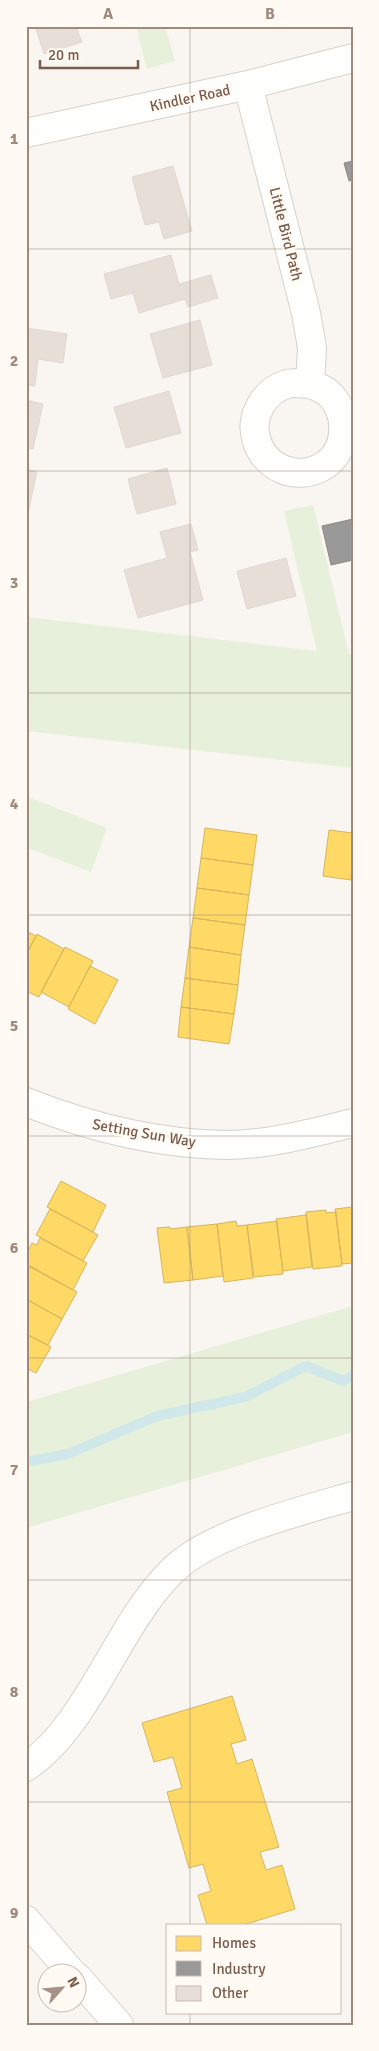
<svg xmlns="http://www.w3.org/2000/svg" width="379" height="2051" font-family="Signika,sans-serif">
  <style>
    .green { fill: #e7f0db }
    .homes { fill: #ffd966; stroke: #d7b45e }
    .industry { fill: #999; stroke: #908782 }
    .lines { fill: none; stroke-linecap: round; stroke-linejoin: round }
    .stream { stroke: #d0e8ea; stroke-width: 10 }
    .building { fill: #e6ded7; stroke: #e2d8d2 }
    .minor-casing { stroke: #d7d1cb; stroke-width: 30 }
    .minor { stroke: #fefefd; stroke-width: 28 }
    .grid { fill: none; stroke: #9f8a7d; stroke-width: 1; stroke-opacity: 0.55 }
    .labels { text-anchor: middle; stroke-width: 5; stroke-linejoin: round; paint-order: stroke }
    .street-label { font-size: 15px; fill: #7a5c4d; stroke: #fffaf3 }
    .neatline { fill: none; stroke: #9f8a7d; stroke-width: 2 }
    .grid-label { font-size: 16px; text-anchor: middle; font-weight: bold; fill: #9f8a7d }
  </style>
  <rect width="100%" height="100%" fill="#f9f5f0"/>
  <path class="green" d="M 136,26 L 165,26 L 175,61 L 147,69 Z
    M 313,505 L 349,654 L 353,655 L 353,768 L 26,731 L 26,617 L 317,651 L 284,511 Z
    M 26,796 L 107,828 L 91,872 L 26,847 Z
    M 353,1306 L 353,1432 L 26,1528 L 26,1402 Z"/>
  <path class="homes" d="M 205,828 L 257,835 L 253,865 L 201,858 Z
    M 329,830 L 353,833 L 351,880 L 323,876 Z
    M 201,858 L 253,865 L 249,895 L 197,888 Z
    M 197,888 L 249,895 L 245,925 L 193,918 Z
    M 193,918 L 245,925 L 241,955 L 189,947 Z
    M 26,931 L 36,936 L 26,955 Z
    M 37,934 L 64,949 L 39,997 L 26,991 L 26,955 Z
    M 65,947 L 93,961 L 69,1007 L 41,992 Z
    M 189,947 L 241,955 L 238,985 L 185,978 Z
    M 90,966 L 118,980 L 95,1024 L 68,1009 Z
    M 185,978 L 238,985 L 234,1014 L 181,1007 Z
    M 181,1007 L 234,1014 L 229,1044 L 178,1037 Z
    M 61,1181 L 106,1205 L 93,1232 L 47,1207 Z
    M 353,1207 L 353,1263 L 342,1264 L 335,1209 Z
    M 50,1209 L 98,1235 L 83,1261 L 36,1235 Z
    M 326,1210 L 326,1213 L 336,1212 L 342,1266 L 313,1269 L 306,1212 Z
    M 306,1215 L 312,1267 L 283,1271 L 276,1219 Z
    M 236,1221 L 237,1226 L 247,1225 L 253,1278 L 224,1282 L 217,1224 Z
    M 277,1221 L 283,1274 L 254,1277 L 247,1225 Z
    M 217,1224 L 223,1276 L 193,1280 L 187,1227 Z
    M 170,1227 L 170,1229 L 187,1227 L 193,1280 L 164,1283 L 157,1228 Z
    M 40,1238 L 87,1263 L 73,1290 L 26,1265 L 26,1255 L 32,1243 L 37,1245 Z
    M 30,1266 L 77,1292 L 62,1319 L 26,1299 L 26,1273 Z
    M 26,1299 L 62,1319 L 48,1345 L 26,1334 Z
    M 26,1334 L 51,1347 L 36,1373 L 26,1368 Z
    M 232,1696 L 246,1740 L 231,1744 L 237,1764 L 252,1759 L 279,1847 L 260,1852 L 266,1870 L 282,1865 L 295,1909 L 243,1925 L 207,1925 L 198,1895 L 211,1891 L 203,1864 L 189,1868 L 167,1792 L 182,1788 L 173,1757 L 154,1762 L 142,1723 Z"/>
  <path class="industry" d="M 353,161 L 353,180 L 349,181 L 344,163 Z
    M 353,519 L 353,560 L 331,565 L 322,526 Z"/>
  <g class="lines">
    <path class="stream" d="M 26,1462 L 68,1454 L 157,1416 L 245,1397 L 306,1366 L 343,1381 L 353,1376"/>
  </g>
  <path class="building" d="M 35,26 L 76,26 L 82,42 L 44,54 Z
    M 173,166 L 192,231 L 164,239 L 159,222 L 145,225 L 132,177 Z
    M 171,255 L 179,284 L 211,275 L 218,298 L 188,307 L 185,299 L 139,313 L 133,293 L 111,299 L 104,274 Z
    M 200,320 L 212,365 L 163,378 L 150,334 Z
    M 26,328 L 67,334 L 63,363 L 38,359 L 35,386 L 26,385 Z
    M 169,391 L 181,433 L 126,448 L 114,407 Z
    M 26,400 L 43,404 L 33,449 L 26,448 Z
    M 167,468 L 176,504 L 137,514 L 128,479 Z
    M 26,469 L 37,472 L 27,517 L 26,517 Z
    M 191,524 L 198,550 L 190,552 L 203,600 L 138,618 L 124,570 L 167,558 L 160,532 Z
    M 286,558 L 296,596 L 247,609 L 237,571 Z"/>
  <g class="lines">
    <g class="minor-casing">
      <path id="minor" d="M 248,85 L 306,313 L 312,348 L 310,384 C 315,386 322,388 327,392 C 349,410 349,449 325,465 C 298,483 263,468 256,438 C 250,416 264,391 287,384 C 293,382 303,384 310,384
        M 26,133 L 248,85 L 353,58
        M 26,1102 C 89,1127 158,1144 226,1145 C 268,1145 312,1133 353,1123
        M 26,1767 C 89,1725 117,1625 172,1571 C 210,1533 301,1511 353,1496
        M 26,1920 L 73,1974
        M 78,1978 L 119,2025"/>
    </g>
    <use href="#minor" class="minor"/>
  </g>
  <path class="grid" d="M 190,26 L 190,1925M 26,249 L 353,249M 26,471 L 353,471M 26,693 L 353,693M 26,915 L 353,915M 26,1136 L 353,1136M 26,1358 L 353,1358M 26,1580 L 353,1580M 26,1802 L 353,1802M 190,2012 L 190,2025"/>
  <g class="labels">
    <g class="street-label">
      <text transform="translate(190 98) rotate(-12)" y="5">Kindler Road</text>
      <text transform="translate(286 234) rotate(76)" y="5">Little Bird Path</text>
      <text transform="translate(144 1133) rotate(10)" y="5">Setting Sun Way</text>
    </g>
  </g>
  <rect width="379" height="2051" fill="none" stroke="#fffaf3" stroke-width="55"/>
  <rect x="166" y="1924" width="175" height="90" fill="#fffaf3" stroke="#cabbb1"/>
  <rect x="176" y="1936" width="25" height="15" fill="#ffd966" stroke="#cabbb1"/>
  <text x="212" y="1948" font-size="15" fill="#7a5c4d">Homes</text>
  <rect x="176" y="1961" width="25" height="15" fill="#999999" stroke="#cabbb1"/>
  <text x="212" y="1974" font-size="15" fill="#7a5c4d">Industry</text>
  <rect x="176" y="1986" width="25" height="15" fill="#e6ded7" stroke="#cabbb1"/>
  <text x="212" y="1998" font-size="15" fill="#7a5c4d">Other</text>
  <g transform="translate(62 1988) rotate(63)"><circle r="24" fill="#fffaf3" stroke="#cabbb1"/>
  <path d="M0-4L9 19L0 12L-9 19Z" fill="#a69286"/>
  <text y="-8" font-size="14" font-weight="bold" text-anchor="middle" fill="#7a5c4d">N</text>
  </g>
  <path d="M40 60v8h98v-8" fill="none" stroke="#7a5c4d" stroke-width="2.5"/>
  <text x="48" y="60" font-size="15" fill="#7a5c4d" stroke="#fffaf3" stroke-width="4" paint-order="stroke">20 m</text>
  <rect x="28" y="28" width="324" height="1996" class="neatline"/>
  <g class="grid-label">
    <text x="108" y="19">A</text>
    <text x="270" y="19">B</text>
    <text x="14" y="144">1</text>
    <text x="14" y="366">2</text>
    <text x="14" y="588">3</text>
    <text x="14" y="809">4</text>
    <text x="14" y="1031">5</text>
    <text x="14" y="1253">6</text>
    <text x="14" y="1475">7</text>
    <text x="14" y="1697">8</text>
    <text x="14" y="1918">9</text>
  </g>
</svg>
